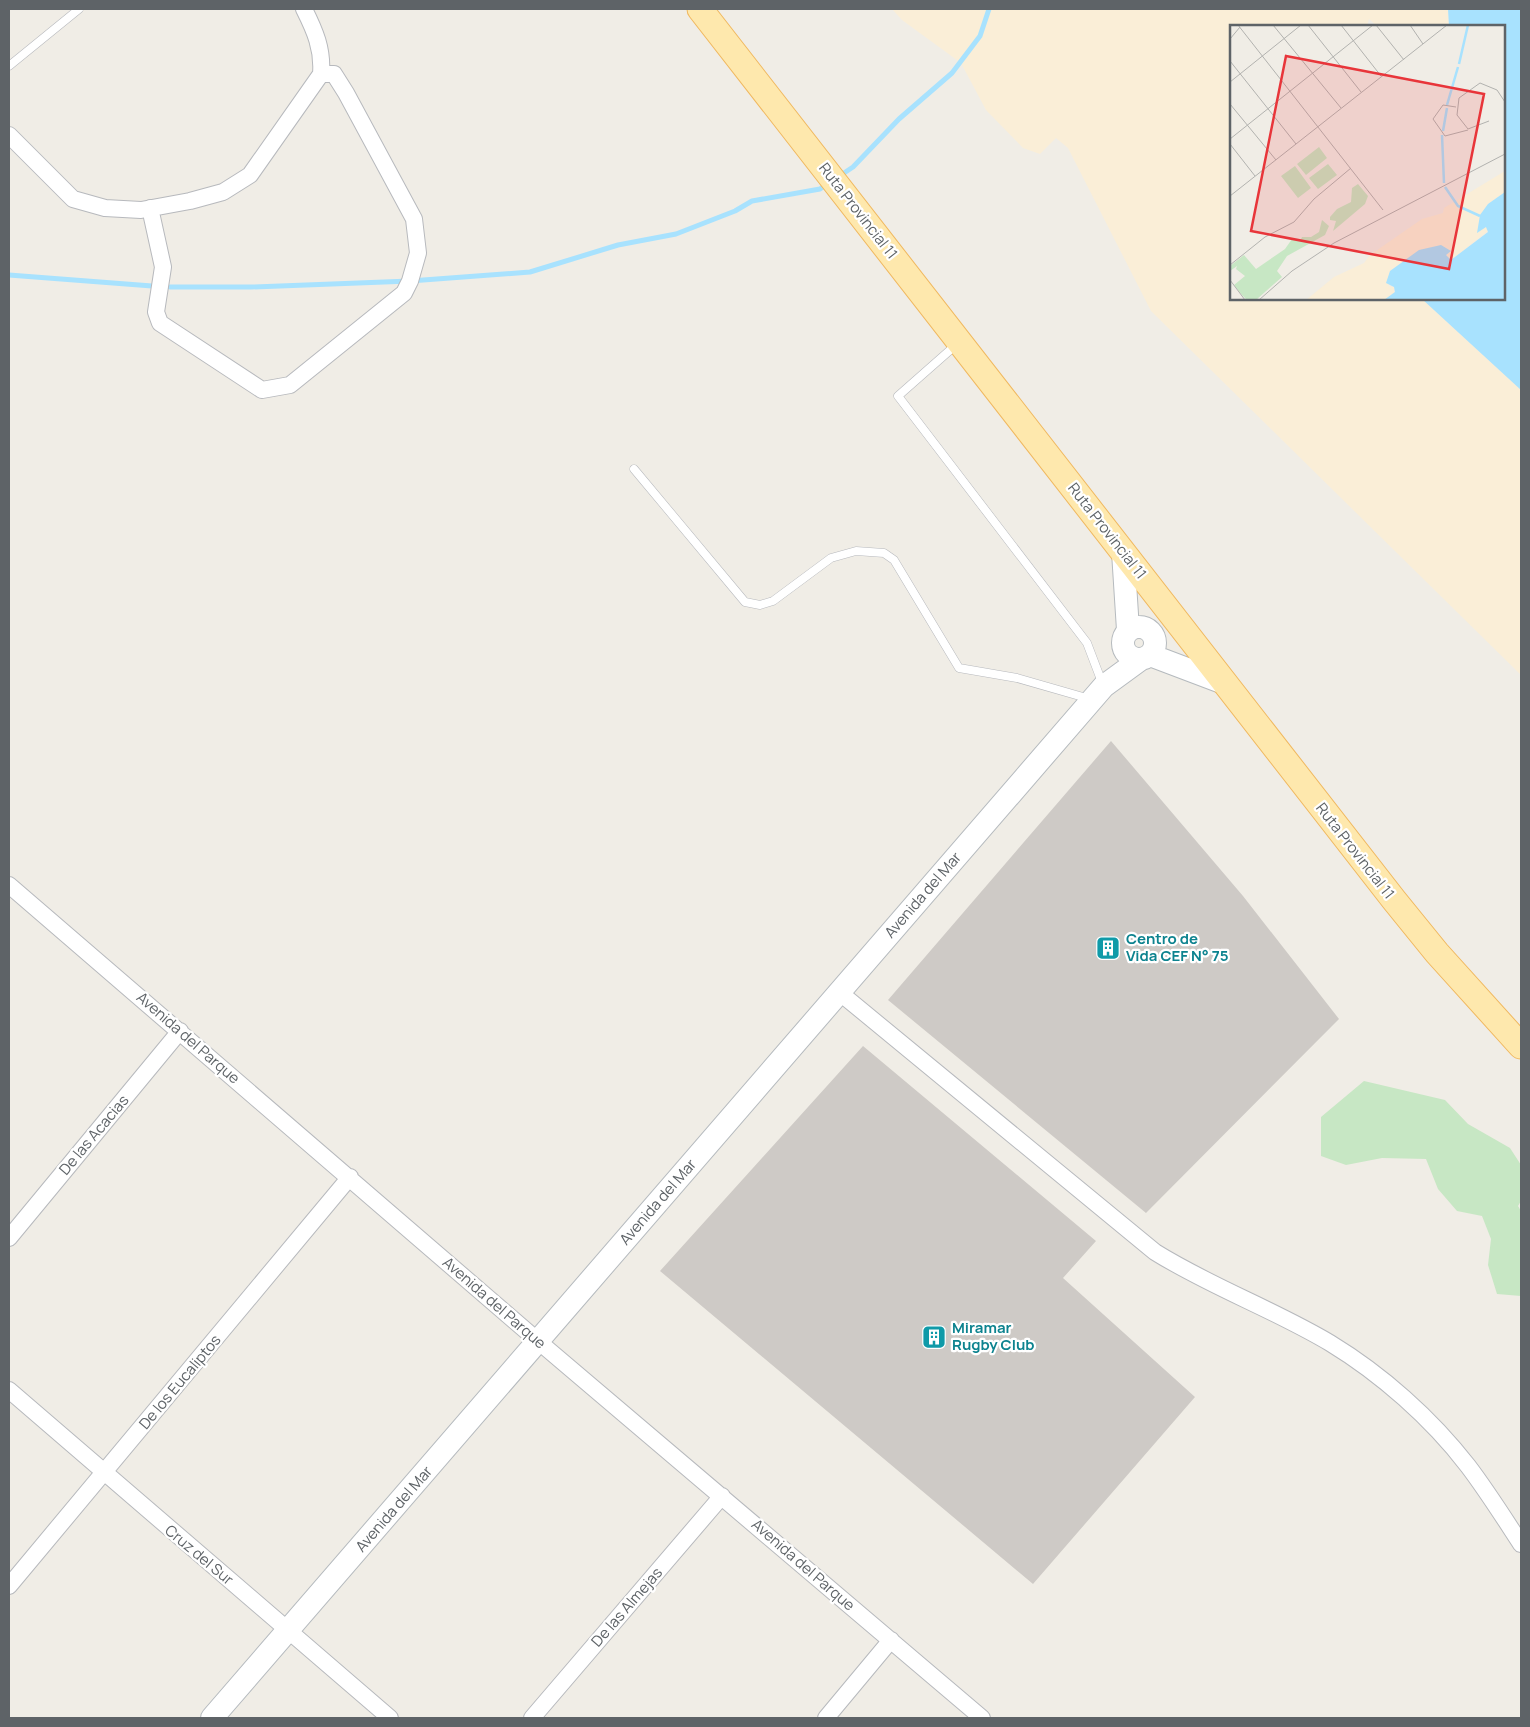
<svg xmlns="http://www.w3.org/2000/svg" width="1530" height="1727" font-family="Manrope,sans-serif">
  <style>
    .green { fill: #c7e7c4 }
    .sand { fill: #faeed7 }
    .water { fill: #a8e2fe }
    .lines { fill: none; stroke-linecap: round; stroke-linejoin: round }
    .stream { stroke: #a8e2fe; stroke-width: 5 }
    .building { fill: #cecac6 }
    .lane-casing { stroke: #b7b9bd; stroke-width: 9 }
    .street-casing { stroke: #b7b9bd; stroke-width: 18 }
    .secondary-casing { stroke: #b5babe; stroke-width: 24 }
    .primary-casing { stroke: #f0b85f; stroke-width: 27 }
    .lane { stroke: #fff; stroke-width: 8 }
    .street { stroke: #fff; stroke-width: 16 }
    .secondary { stroke: #fff; stroke-width: 22 }
    .primary { stroke: #fee8ad; stroke-width: 25 }
    .labels { text-anchor: middle; stroke-width: 4.5; stroke-linejoin: round; paint-order: stroke }
    .street-label { font-size: 15px; fill: #5e6367; stroke: #fff }
    .culture-label { font-size: 15px; font-weight: bold; fill: #0d838f; stroke: #fff; text-anchor: start }
    .inset-river { fill: none; stroke: #a8e2fe; stroke-width: 2.5 }
    .inset-road { fill: none; stroke: #b2b2af; stroke-width: 1 }
    .view { fill: #e8353a; fill-opacity: 0.15; stroke: #e8353a; stroke-width: 2.5 }
    .inset-edge { fill: none; stroke: #5e6367; stroke-width: 2.5 }
  </style>
  <rect width="100%" height="100%" fill="#f0ede6"/>
  <path class="green" d="M 1364,1081 L 1445,1100 L 1468,1124 L 1510,1148 L 1521,1165 L 1521,1201 L 1518,1206 L 1521,1211 L 1521,1296 L 1497,1294 L 1488,1265 L 1491,1239 L 1482,1216 L 1457,1211 L 1438,1189 L 1426,1159 L 1382,1158 L 1346,1165 L 1321,1156 L 1321,1117 Z"/>
  <path class="sand" d="M 892,9 L 1448,9 L 1449,26 L 1377,26 L 1369,19 L 1367,26 L 1231,26 L 1231,299 L 1422,299 L 1521,390 L 1521,675 L 1151,311 L 1068,148 L 1056,138 L 1040,154 L 1023,148 L 986,110 L 961,63 L 902,20 Z"/>
  <path class="water" d="M 1448,9 L 1521,9 L 1521,390 L 1422,299 L 1504,299 L 1504,26 L 1449,26 Z"/>
  <g class="lines">
    <path class="stream" d="M 838,177 L 853,167 L 899,119 L 952,73 L 980,36 L 989,9
      M 9,275 L 152,286
      M 170,287 L 251,287 L 410,281 L 530,272 L 618,245 L 676,234 L 735,211 L 752,201 L 820,189 L 827,184"/>
  </g>
  <path class="building" d="M 1111,741 L 1243,896 L 1339,1019 L 1146,1213 L 888,1000 Z
    M 863,1046 L 1096,1241 L 1063,1278 L 1195,1397 L 1033,1584 L 660,1271 Z"/>
  <g class="lines">
    <g class="lane-casing">
      <path id="lane" d="M 9,66 L 79,9
        M 957,344 L 898,396 L 1087,643 L 1103,685
        M 634,469 L 745,602 L 760,605 L 773,601 L 831,558 L 856,551 L 884,553 L 894,560 L 959,668 L 1017,678 L 1090,699"/>
    </g>
    <g class="street-casing">
      <path id="street" d="M 9,135 L 73,199 L 105,208 L 141,210 L 190,201 L 223,192 L 250,175 L 321,74 C 323,49 315,31 304,9
        M 150,208 L 163,267 L 156,312 L 160,323 L 262,390 L 290,385 L 404,293 L 410,281 L 418,253 L 414,219 L 346,93 L 334,74 L 321,74
        M 9,885 L 538,1341 L 982,1718
        M 839,992 L 1155,1252 C 1211,1287 1273,1309 1330,1343 C 1381,1374 1431,1418 1468,1466 C 1487,1491 1504,1518 1521,1544
        M 9,1238 L 180,1031
        M 9,1390 L 390,1718
        M 9,1586 L 350,1177
        M 532,1718 L 722,1496
        M 826,1718 L 891,1640"/>
    </g>
    <g class="secondary-casing">
      <path id="secondary" d="M 1123,552 L 1128,630
        M1123 643a16 16 0 1 1 32 0a16 16 0 1 1-32 0Z
        M 1150,655 L 1224,683
        M 212,1718 L 1104,686 L 1141,659"/>
    </g>
    <g class="primary-casing">
      <path id="primary" d="M 700,9 L 1394,900 L 1437,953 L 1521,1046"/>
    </g>
    <use href="#lane" class="lane"/>
    <use href="#street" class="street"/>
    <use href="#secondary" class="secondary"/>
    <use href="#primary" class="primary"/>
  </g>
  <defs>
    <g id="building-square" transform="scale(1.25)"><rect x="-9" y="-9" width="18" height="18" rx="4" fill="#0f9aa8" stroke="#fff"/><path d="M-4-6H4V6H1V3H-1V6H-4ZM-2.5-4.3h1.7v1.8h-1.7ZM.8-4.3h1.7v1.8H.8ZM-2.5-1h1.7V.8h-1.7ZM.8-1h1.7V.8H.8Z" fill="#fff"/></g>
  </defs>
  <g fill-rule="evenodd">
    <use href="#building-square" x="1108" y="948"/>
    <use href="#building-square" x="934" y="1337"/>
  </g>
  <g class="labels">
    <g class="street-label">
      <text transform="translate(858 211) rotate(52)" y="5">Ruta Provincial 11</text>
      <text transform="translate(1107 531) rotate(52)" y="5">Ruta Provincial 11</text>
      <text transform="translate(1355 851) rotate(52)" y="5">Ruta Provincial 11</text>
      <text transform="translate(923 895) rotate(-49)" y="5">Avenida del Mar</text>
      <text transform="translate(188 1038) rotate(41)" y="5">Avenida del Parque</text>
      <text transform="translate(94 1135) rotate(-50)" y="5">De las Acacias</text>
      <text transform="translate(658 1202) rotate(-49)" y="5">Avenida del Mar</text>
      <text transform="translate(494 1303) rotate(41)" y="5">Avenida del Parque</text>
      <text transform="translate(180 1382) rotate(-50)" y="5">De los Eucaliptos</text>
      <text transform="translate(394 1509) rotate(-49)" y="5">Avenida del Mar</text>
      <text transform="translate(199 1555) rotate(40)" y="5">Cruz del Sur</text>
      <text transform="translate(803 1565) rotate(41)" y="5">Avenida del Parque</text>
      <text transform="translate(627 1607) rotate(-49)" y="5">De las Almejas</text>
    </g>
    <g class="culture-label">
      <text x="1126" y="944">Centro de<tspan x="1126" dy="17">Vida CEF N° 75</tspan></text>
      <text x="952" y="1333">Miramar<tspan x="952" dy="17">Rugby Club</tspan></text>
    </g>
  </g>
  <g transform="translate(1230 25)">
    <rect width="275" height="275" fill="#f0ede6"/>
    <path d="M 89,122 L 97,133 L 76,150 L 67,139 ZM 98,139 L 107,150 L 88,164 L 79,153 ZM 65,141 L 81,163 L 68,173 L 51,151 ZM 128,159 L 138,171 L 135,179 L 103,206 L 106,196 L 100,195 L 100,192 L 107,184 L 121,177 L 122,163 ZM 92,195 L 99,201 L 95,210 L 57,231 L 47,246 L 52,252 L 26,275 L 17,275 L 11,269 L 4,260 L 15,251 L 6,244 L 7,241 L 0,246 L 0,241 L 14,230 L 26,244 L 55,224 L 62,214 L 70,216 L 72,212 L 81,212 L 89,207 Z" fill="#c7e7c4"/>
    <path d="M 275,146 L 275,167 L 258,179 L 258,206 L 221,235 L 216,230 L 220,226 L 158,261 L 164,262 L 164,268 L 154,275 L 76,275 L 104,252 L 134,238 L 140,230 L 192,194 L 213,188 L 214,183 Z" fill="#faeed7"/>
    <path d="M 275,167 L 275,275 L 154,275 L 165,267 L 164,262 L 156,258 L 160,246 L 189,225 L 211,220 L 221,226 L 216,230 L 221,235 L 258,207 L 256,202 L 247,208 L 250,190 L 258,179 Z" fill="#a8e2fe"/>
    <path class="inset-river" d="M 229,39 L 238,0M 217,80 L 228,42M 213,106 L 217,83M 212,110 L 214,158M 215,162 L 228,181 L 250,191"/>
    <path class="inset-road" d="M 8,0 L 153,185M 43,0 L 111,83M 78,0 L 131,67M 111,0 L 151,51M 146,0 L 174,35M 180,0 L 193,19M 0,14 L 10,2M 0,36 L 66,119M 0,57 L 71,0M 0,79 L 46,135M 226,82 L 213,80 L 203,94 L 215,111 L 238,105M 259,96 L 238,104 L 227,90 L 229,73 L 250,58 L 267,65 L 275,77M 0,114 L 143,0M 0,119 L 25,151M 0,171 L 217,0M 0,240 L 35,212 L 64,197 L 84,174 L 121,143M 0,255 L 15,275M 29,275 L 62,246 L 104,218 L 275,129"/>
    <path class="view" d="M 56,31 L 254,69 L 219,244 L 21,206 Z"/>
    <rect width="275" height="275" class="inset-edge"/>
  </g>
  <rect width="1530" height="1727" fill="none" stroke="#5e6367" stroke-width="20"/>
</svg>
